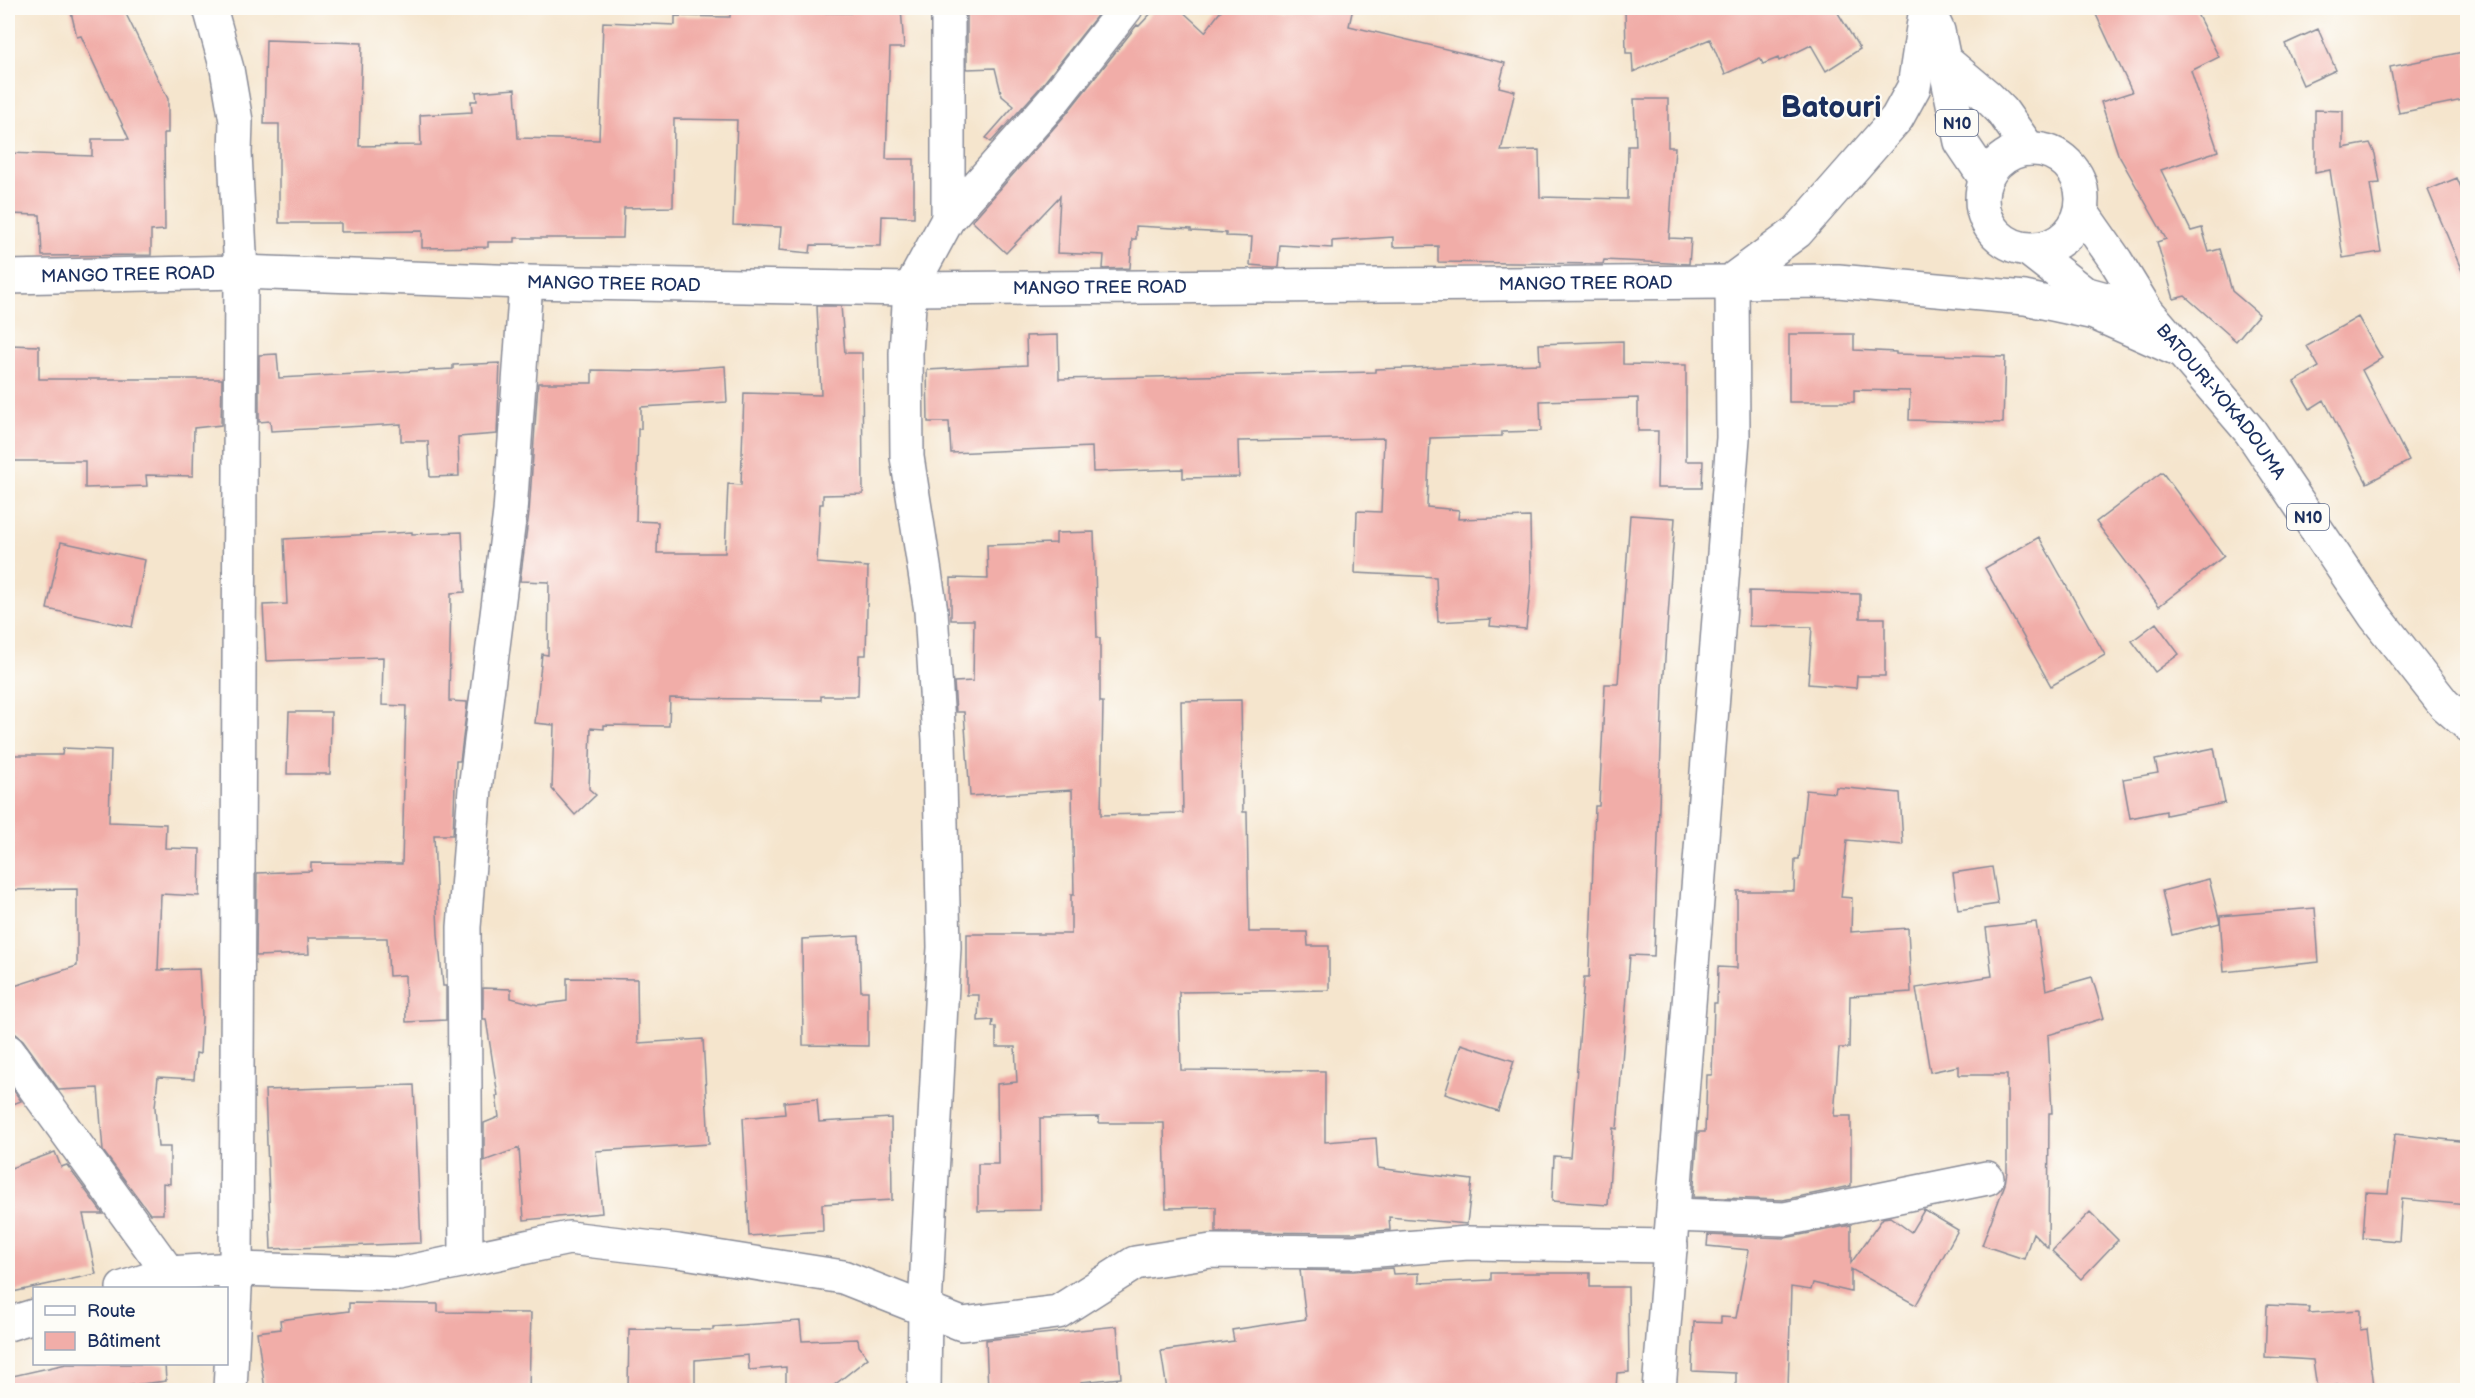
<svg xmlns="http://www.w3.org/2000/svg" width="2475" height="1398" font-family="'Balsamiq Sans',sans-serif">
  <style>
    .building { fill: #f1ada8 }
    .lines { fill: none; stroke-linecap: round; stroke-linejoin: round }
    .street-casing { stroke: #888a96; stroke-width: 36 }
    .highway-casing { stroke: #888a96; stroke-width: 36 }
    .street { stroke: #fff; stroke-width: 33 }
    .highway { stroke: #fff; stroke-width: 33 }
    .labels { text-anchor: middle; stroke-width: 4.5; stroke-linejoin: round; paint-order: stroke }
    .shield { fill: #fdfcf7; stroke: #5f6c8c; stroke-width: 1.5 }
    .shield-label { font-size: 16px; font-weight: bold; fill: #1b2f5e }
    .street-label { font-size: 18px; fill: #1b2f5e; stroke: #fdfcf7 }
    .town-label { font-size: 30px; font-weight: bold; fill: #1b2f5e; stroke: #fdfcf7 }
  </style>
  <rect width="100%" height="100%" fill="#fdfcf7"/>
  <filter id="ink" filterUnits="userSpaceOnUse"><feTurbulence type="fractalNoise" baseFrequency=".0167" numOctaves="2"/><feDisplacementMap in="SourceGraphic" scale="12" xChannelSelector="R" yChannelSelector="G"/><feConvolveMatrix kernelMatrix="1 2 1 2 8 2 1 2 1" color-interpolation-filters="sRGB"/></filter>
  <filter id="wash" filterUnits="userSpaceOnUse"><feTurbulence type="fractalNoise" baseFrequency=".008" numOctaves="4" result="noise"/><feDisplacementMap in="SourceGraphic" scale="24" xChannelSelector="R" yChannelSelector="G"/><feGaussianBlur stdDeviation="1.35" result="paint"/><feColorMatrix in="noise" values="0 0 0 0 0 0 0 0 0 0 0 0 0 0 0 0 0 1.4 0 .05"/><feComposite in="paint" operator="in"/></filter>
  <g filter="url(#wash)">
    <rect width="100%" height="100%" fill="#f5e5cd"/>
    <g id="blocks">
      <path class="building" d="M 70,8 L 123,8 L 168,99 L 168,133 L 164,133 L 165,230 L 151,231 L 151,255 L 42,256 L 40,215 L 8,214 L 8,153 L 92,156 L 92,139 L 129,139 L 81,36 L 77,37 Z
        M 849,8 L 901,8 L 904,48 L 890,48 L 886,159 L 914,159 L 914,217 L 882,216 L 881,246 L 811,245 L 810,253 L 779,250 L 781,227 L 733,225 L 737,120 L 674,119 L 673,207 L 624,208 L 623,238 L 515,238 L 515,242 L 488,242 L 488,247 L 422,248 L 422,231 L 341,232 L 341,223 L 279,223 L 279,124 L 264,124 L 266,40 L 362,43 L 359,146 L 421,145 L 420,115 L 472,112 L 471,101 L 477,101 L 476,92 L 515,89 L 518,138 L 599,140 L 603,22 L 675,25 L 675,16 L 730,17 L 730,11 L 850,13 Z
        M 967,8 L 1103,8 L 1039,89 L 991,142 L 986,138 L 1014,106 L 1002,96 L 995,68 L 967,69 Z
        M 1156,8 L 1179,8 L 1205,32 L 1223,8 L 1353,8 L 1349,26 L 1505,63 L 1499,87 L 1515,91 L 1501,151 L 1539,150 L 1540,197 L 1627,199 L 1628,146 L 1636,146 L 1634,99 L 1668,99 L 1668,147 L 1675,147 L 1669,238 L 1691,239 L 1689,264 L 1604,260 L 1603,264 L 1438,262 L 1438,246 L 1393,247 L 1393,237 L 1332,241 L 1332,248 L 1280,245 L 1278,267 L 1272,267 L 1250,265 L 1252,237 L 1226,236 L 1226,233 L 1191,231 L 1191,229 L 1136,226 L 1136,239 L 1132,239 L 1130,268 L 1103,269 L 1104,255 L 1057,253 L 1060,196 L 1006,253 L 972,221 L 1067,113 L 1137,25 L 1139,26 Z
        M 1625,8 L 1835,8 L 1860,49 L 1826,71 L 1811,45 L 1779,61 L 1778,58 L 1763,64 L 1760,58 L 1725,74 L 1710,39 L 1633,72 L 1632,53 L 1626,53 Z
        M 2093,8 L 2194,8 L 2219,57 L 2191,71 L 2218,151 L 2161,170 L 2191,231 L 2202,228 L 2209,252 L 2220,249 L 2232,291 L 2259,314 L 2236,341 L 2185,296 L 2174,299 L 2157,242 L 2166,239 L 2118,154 L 2101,102 L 2132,92 Z
        M 2318,29 L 2336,70 L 2303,85 L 2285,44 Z
        M 2468,51 L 2468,99 L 2399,113 L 2390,67 Z
        M 2315,110 L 2343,111 L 2343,148 L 2370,143 L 2375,154 L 2380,183 L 2370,184 L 2381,252 L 2343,258 L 2330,170 L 2315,173 Z
        M 2457,178 L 2468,204 L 2467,283 L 2428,190 Z
        M 817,306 L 841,306 L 845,353 L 862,353 L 863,494 L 823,495 L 823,504 L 820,504 L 817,563 L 868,567 L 866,655 L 859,655 L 858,696 L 821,696 L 821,700 L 670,698 L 669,726 L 604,725 L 604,729 L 591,728 L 589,789 L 596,795 L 575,815 L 552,789 L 554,725 L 535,723 L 542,654 L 548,655 L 549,582 L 520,581 L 529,513 L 538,383 L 592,383 L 592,370 L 652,371 L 725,366 L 727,402 L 641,407 L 641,429 L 638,429 L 636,521 L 658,522 L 657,553 L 725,553 L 728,484 L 741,485 L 744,393 L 821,395 Z
        M 2358,317 L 2382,358 L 2362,370 L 2409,461 L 2367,483 L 2324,400 L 2310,409 L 2294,382 L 2319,367 L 2307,346 Z
        M 1789,334 L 1854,334 L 1854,350 L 1896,352 L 1896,354 L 2005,357 L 2003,423 L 1909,420 L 1910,391 L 1854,390 L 1854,402 L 1789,402 Z
        M 1058,335 L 1059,379 L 1375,372 L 1375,369 L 1540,364 L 1539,344 L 1623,341 L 1623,364 L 1686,365 L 1686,461 L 1703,461 L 1702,488 L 1657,488 L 1658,431 L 1638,431 L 1638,398 L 1540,401 L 1541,431 L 1502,432 L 1502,436 L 1430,438 L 1427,507 L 1459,510 L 1458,519 L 1530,517 L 1531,581 L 1526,629 L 1490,626 L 1491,619 L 1438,622 L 1436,577 L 1355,573 L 1357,511 L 1381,512 L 1384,438 L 1238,441 L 1239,477 L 1183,478 L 1183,469 L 1093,472 L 1092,447 L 951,453 L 949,422 L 928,422 L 927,370 L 1027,365 L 1026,336 Z
        M 8,345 L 39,346 L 39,379 L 222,379 L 221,425 L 194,428 L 193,476 L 146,475 L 147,486 L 85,488 L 85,461 L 8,461 Z
        M 277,354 L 279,378 L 453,369 L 453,365 L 500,363 L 497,434 L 458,437 L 459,476 L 430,477 L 428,441 L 401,441 L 401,424 L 271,431 L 270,421 L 259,422 L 259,355 Z
        M 2162,472 L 2224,556 L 2159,606 L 2096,522 Z
        M 1630,515 L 1675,518 L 1663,687 L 1654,956 L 1630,955 L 1617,1129 L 1613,1128 L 1608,1205 L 1552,1201 L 1554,1156 L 1570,1157 L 1584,977 L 1589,977 L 1595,806 L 1599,806 L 1605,684 L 1618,684 Z
        M 412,532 L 412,534 L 462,532 L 465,592 L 451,593 L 449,701 L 467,702 L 467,706 L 460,761 L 456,761 L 453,835 L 434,835 L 438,934 L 443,986 L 446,986 L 446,1020 L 406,1022 L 405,975 L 389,976 L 387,938 L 308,938 L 309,954 L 256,956 L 257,873 L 311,871 L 311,863 L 402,864 L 406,706 L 382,705 L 383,657 L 266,661 L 263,605 L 287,604 L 284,539 Z
        M 1094,532 L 1097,638 L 1100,638 L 1100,702 L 1103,702 L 1101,815 L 1183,813 L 1181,701 L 1241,700 L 1243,812 L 1247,812 L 1249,932 L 1307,932 L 1308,946 L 1329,946 L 1329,990 L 1179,992 L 1181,1070 L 1325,1071 L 1325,1142 L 1376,1138 L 1378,1168 L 1472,1180 L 1467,1224 L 1389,1217 L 1390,1230 L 1352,1233 L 1216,1232 L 1216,1207 L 1166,1208 L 1164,1123 L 1099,1123 L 1099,1117 L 1040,1118 L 1041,1210 L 978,1211 L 978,1164 L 998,1164 L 997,1084 L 1017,1082 L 1015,1047 L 996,1047 L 996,1027 L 992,1027 L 993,1020 L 978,1021 L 979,995 L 967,995 L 967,934 L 1071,934 L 1071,895 L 1074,895 L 1072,790 L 970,796 L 964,712 L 956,712 L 954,682 L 973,681 L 974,620 L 951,620 L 951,578 L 988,579 L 987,545 L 1056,543 L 1056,533 Z
        M 2039,537 L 2105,655 L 2051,686 L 1985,568 Z
        M 61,542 L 145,560 L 132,627 L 47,609 Z
        M 1749,591 L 1860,594 L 1860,618 L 1885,618 L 1885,676 L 1857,676 L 1856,688 L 1808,684 L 1812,627 L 1749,626 Z
        M 2156,623 L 2179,654 L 2155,672 L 2132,641 Z
        M 289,712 L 331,712 L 330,774 L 287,774 Z
        M 63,748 L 111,750 L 109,822 L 166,824 L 165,848 L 200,849 L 199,896 L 161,894 L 158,970 L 199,969 L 202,1016 L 200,1054 L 196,1053 L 194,1079 L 158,1077 L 155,1107 L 158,1147 L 170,1147 L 170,1184 L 163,1183 L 163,1214 L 150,1214 L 103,1151 L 98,1088 L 59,1090 L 23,1040 L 16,1034 L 8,1033 L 8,988 L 77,966 L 77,889 L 8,890 L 8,755 L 62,755 Z
        M 2214,748 L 2225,803 L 2166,815 L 2166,811 L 2130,818 L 2123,779 L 2158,773 L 2155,760 Z
        M 1836,787 L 1900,793 L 1903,845 L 1847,840 L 1841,897 L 1852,898 L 1851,932 L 1908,928 L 1911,992 L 1850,996 L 1849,1048 L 1839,1048 L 1834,1116 L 1851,1116 L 1851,1186 L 1783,1200 L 1693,1197 L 1698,1132 L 1705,1132 L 1707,1075 L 1712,1075 L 1714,1003 L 1717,1003 L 1718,967 L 1737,968 L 1737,891 L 1794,891 L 1795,859 L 1799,859 L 1806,790 L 1835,793 Z
        M 1992,867 L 1998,904 L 1958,910 L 1953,873 Z
        M 2209,879 L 2220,923 L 2172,935 L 2162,891 Z
        M 2315,908 L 2319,962 L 2224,972 L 2220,916 Z
        M 2036,922 L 2046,990 L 2092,977 L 2104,1018 L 2048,1035 L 2052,1113 L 2049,1113 L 2048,1248 L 2033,1233 L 2024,1259 L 1982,1245 L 2005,1184 L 2007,1171 L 2007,1075 L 1959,1075 L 1959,1066 L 1930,1072 L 1916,988 L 1992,976 L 1986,928 Z
        M 859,936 L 861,991 L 868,991 L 868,1046 L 803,1045 L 802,939 Z
        M 567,978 L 637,979 L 638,1043 L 703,1039 L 709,1144 L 596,1151 L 602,1213 L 524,1220 L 519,1148 L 484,1161 L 484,1123 L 499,1117 L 496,1096 L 498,1096 L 486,1019 L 483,1019 L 483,988 L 511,989 L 511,998 L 538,1005 L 567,1001 Z
        M 1461,1044 L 1514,1061 L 1498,1111 L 1445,1094 Z
        M 8,1082 L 21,1101 L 8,1106 Z
        M 414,1085 L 421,1243 L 271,1249 L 265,1090 Z
        M 817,1099 L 819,1122 L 891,1118 L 892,1200 L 822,1204 L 823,1231 L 749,1236 L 743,1118 L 785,1114 L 784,1102 Z
        M 2395,1134 L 2468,1142 L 2468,1205 L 2402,1199 L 2399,1241 L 2363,1238 L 2366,1192 L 2388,1193 Z
        M 55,1152 L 61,1167 L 67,1165 L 103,1214 L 83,1214 L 96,1274 L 8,1293 L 8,1169 Z
        M 1924,1210 L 1958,1230 L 1916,1305 L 1851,1269 L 1851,1292 L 1813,1283 L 1811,1290 L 1791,1287 L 1788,1388 L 1736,1386 L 1736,1373 L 1692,1371 L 1694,1322 L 1721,1323 L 1721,1317 L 1736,1318 L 1749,1250 L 1707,1246 L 1708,1235 L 1785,1238 L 1851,1225 L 1851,1263 L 1883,1218 L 1890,1217 L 1911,1232 Z
        M 2090,1212 L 2118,1240 L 2081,1279 L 2052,1251 Z
        M 1392,1268 L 1393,1274 L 1419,1273 L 1419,1283 L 1491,1280 L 1491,1273 L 1590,1273 L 1590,1287 L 1628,1287 L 1629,1372 L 1617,1373 L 1616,1390 L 1167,1390 L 1161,1351 L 1234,1341 L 1232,1330 L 1306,1319 L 1300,1270 L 1353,1271 Z
        M 349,1303 L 438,1304 L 438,1312 L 531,1313 L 529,1390 L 312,1390 L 312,1385 L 265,1390 L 257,1332 L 281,1329 L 280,1320 L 349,1311 Z
        M 2267,1305 L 2309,1307 L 2308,1313 L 2360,1310 L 2360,1330 L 2367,1329 L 2374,1386 L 2347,1389 L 2346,1384 L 2317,1388 L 2313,1360 L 2265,1357 Z
        M 800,1321 L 802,1341 L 858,1339 L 859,1346 L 868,1358 L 828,1390 L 786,1390 L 786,1367 L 749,1370 L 748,1355 L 695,1360 L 695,1390 L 628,1390 L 629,1329 L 713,1330 L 713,1327 Z
        M 1117,1326 L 1121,1378 L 1081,1382 L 1082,1390 L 988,1390 L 986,1340 Z
        M 66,1364 L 165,1364 L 166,1381 L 93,1390 L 8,1390 L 8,1377 Z"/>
    </g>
  </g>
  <g filter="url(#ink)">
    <use href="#blocks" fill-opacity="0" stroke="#888a96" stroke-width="1.5"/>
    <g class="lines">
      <g class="street-casing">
        <g id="street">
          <path d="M 210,8 L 227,69 L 236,121 L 235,153 L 241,272 L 236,1269 L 230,1390"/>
          <path d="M 948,8 L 948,219"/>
          <path id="s1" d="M 8,277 L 241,272 L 526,282 L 910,289 L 1838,281 L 2025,298 L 2094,313 L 2182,352"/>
          <path d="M 8,1051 L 169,1273 L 236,1269 L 399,1274 L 569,1238 L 678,1251 L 843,1277 L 962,1324 L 1058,1312 L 1135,1263 L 1211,1251 L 1353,1252 L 1468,1243 L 1671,1246"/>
          <path d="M 1673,1215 L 1785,1219 L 1987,1178"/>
          <path d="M 466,1260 L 464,927 L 475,789 L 510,512 L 526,282"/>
          <path d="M 123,1288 L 169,1273"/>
          <path d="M 8,1324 L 34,1316"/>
          <path d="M 924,1390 L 925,1308 L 944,947 L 939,740 L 931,611 L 907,457 L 906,353 L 910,289 L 948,219 L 1053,101 L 1126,8"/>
          <path d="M 1659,1390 L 1733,438 L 1732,280 L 1797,232 L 1897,118 L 1914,87 L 1926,8"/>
        </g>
      </g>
      <g class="highway-casing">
        <g id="highway">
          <path d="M 1927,8 L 1938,31 L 1961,142 L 1986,179"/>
          <path d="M 1943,59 L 1987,96 L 2002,111 L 2029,149"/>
          <circle cx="2032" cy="199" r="50"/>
          <path id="s2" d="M 2081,211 L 2116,261 L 2146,310 L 2250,431 L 2375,616 L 2444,704 L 2468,725"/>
          <path d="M 2029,250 L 2084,293 L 2146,310"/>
        </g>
      </g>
      <use href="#street" class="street"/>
      <use href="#highway" class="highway"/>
    </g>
  </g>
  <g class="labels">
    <g class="shield">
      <rect x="1936" y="110" width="42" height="26" rx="4.5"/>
      <rect x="2287" y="504" width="42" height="26" rx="4.5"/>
    </g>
    <g class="shield-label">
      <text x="1957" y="129">N10</text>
      <text x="2308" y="523">N10</text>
    </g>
    <g class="street-label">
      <text dy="6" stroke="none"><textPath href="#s1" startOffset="120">MANGO TREE ROAD</textPath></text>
      <text dy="6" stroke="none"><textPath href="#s1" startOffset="1578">MANGO TREE ROAD</textPath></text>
      <text dy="6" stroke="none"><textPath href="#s1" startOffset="606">MANGO TREE ROAD</textPath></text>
      <text dy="6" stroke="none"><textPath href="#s1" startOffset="1092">MANGO TREE ROAD</textPath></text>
      <text dy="6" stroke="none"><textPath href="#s2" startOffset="237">BATOURI-YOKADOUMA</textPath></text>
    </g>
    <g class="town-label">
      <text x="1831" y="117">Batouri</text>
    </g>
  </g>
  <rect width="2475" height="1398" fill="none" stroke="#fdfcf7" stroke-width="30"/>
  <rect x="33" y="1287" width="195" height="78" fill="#fdfcf7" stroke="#a3aaba" stroke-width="1.5"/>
  <rect x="45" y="1306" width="30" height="9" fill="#ffffff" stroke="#a3aaba" stroke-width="1.5"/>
  <text x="87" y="1317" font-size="18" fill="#1b2f5e">Route</text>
  <rect x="45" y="1332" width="30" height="18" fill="#f1ada8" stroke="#a3aaba" stroke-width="1.5"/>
  <text x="87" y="1347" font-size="18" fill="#1b2f5e">Bâtiment</text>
</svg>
